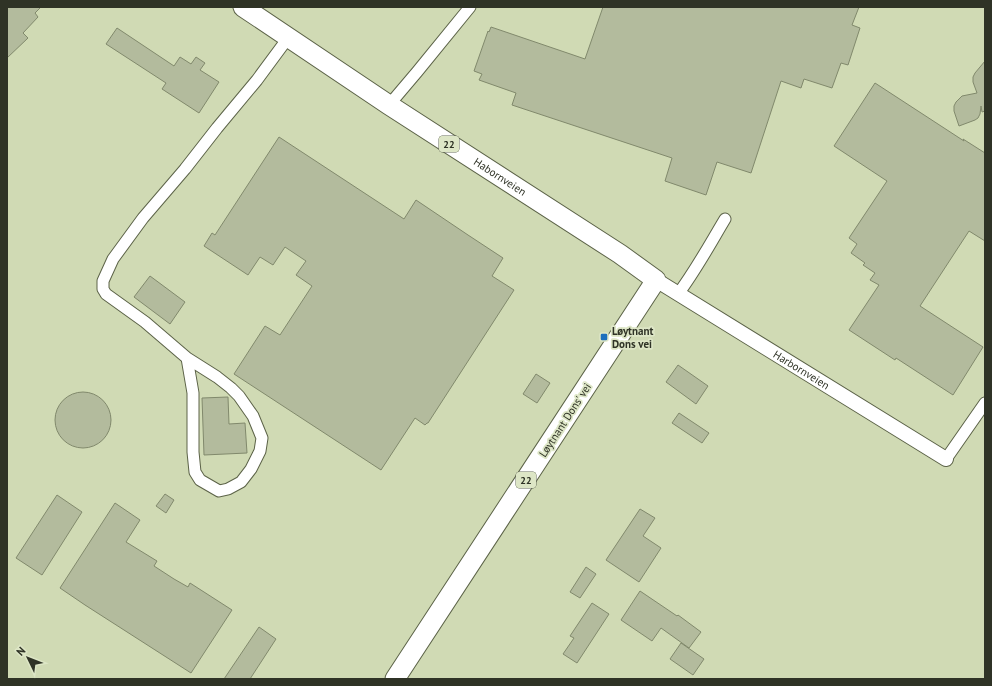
<svg xmlns="http://www.w3.org/2000/svg" width="992" height="686" font-family="'PT Sans',sans-serif">
  <style>
    .built { fill: #d0dab4 }
    .building { fill: #b3bb9d; stroke: #81896c }
    .lines { fill: none; stroke-linecap: round; stroke-linejoin: round }
    .minor-casing { stroke: #5c6348; stroke-width: 13 }
    .tertiary-casing { stroke: #5c6348; stroke-width: 16 }
    .trunk-casing { stroke: #5c6348; stroke-width: 21 }
    .minor { stroke: #fff; stroke-width: 11 }
    .tertiary { stroke: #fff; stroke-width: 14 }
    .trunk { stroke: #fff; stroke-width: 19 }
    .poi-dot { fill: #1d6fbd; stroke: #dde6c6; stroke-width: 1.5 }
    .labels { text-anchor: middle; stroke-width: 3.5; stroke-linejoin: round; paint-order: stroke }
    .shield { fill: #dde6c6; stroke: #636956; stroke-width: 1 }
    .shield-label { font-size: 10px; font-weight: bold; fill: #2f3326 }
    .street-label { font-size: 11px; fill: #2f3326; stroke: #dde6c6 }
    .poi-label { font-size: 11px; font-weight: bold; fill: #2f3326; stroke: #dde6c6; text-anchor: start }
  </style>
  <rect width="100%" height="100%" fill="#dde6c6"/>
  <path class="built" d="M 7,7 L 985,7 L 985,679 L 7,679 Z"/>
  <path class="building" d="M 7,7 L 41,7 L 35,13 L 38,17 L 23,33 L 28,38 L 7,58 Z
    M 603,7 L 859,7 L 852,25 L 860,28 L 848,65 L 841,63 L 832,88 L 804,79 L 801,88 L 781,81 L 751,173 L 717,162 L 706,195 L 665,181 L 672,158 L 512,105 L 516,93 L 479,80 L 482,74 L 474,71 L 488,31 L 489,32 L 491,27 L 585,59 Z
    M 117,28 L 174,66 L 180,57 L 191,64 L 196,57 L 205,63 L 200,70 L 219,82 L 199,113 L 162,89 L 166,83 L 106,44 Z
    M 985,61 L 985,111 L 982,112 L 981,106 L 980,114 L 978,118 L 975,120 L 959,126 L 954,111 L 954,106 L 956,102 L 962,96 L 977,93 L 973,82 L 973,77 L 975,73 Z
    M 875,83 L 964,141 L 963,139 L 985,153 L 985,241 L 969,231 L 920,306 L 983,347 L 953,395 L 896,358 L 895,360 L 849,330 L 879,285 L 870,280 L 875,273 L 863,265 L 865,263 L 851,253 L 857,244 L 849,238 L 887,181 L 834,146 Z
    M 279,137 L 404,219 L 416,200 L 468,235 L 503,258 L 492,276 L 514,290 L 428,423 L 427,423 L 425,425 L 415,418 L 381,470 L 234,374 L 265,326 L 280,335 L 312,286 L 296,275 L 306,261 L 285,247 L 273,265 L 260,257 L 248,275 L 204,246 L 212,233 L 215,235 Z
    M 150,276 L 185,302 L 170,324 L 134,297 Z
    M 678,365 L 708,386 L 696,404 L 666,382 Z
    M 536,374 L 550,383 L 537,403 L 523,394 Z
    M55 420a28 28 0 1 1 56 0a28 28 0 1 1-56 0Z
    M 228,397 L 229,424 L 245,423 L 247,453 L 204,455 L 202,398 Z
    M 679,413 L 709,433 L 702,443 L 672,423 Z
    M 165,494 L 174,500 L 166,513 L 156,506 Z
    M 57,495 L 82,512 L 42,575 L 16,558 Z
    M 115,503 L 140,520 L 126,542 L 157,561 L 154,566 L 174,579 L 188,587 L 190,583 L 232,610 L 191,673 L 85,605 L 60,588 Z
    M 640,509 L 655,518 L 643,536 L 661,548 L 639,582 L 606,560 Z
    M 586,567 L 596,574 L 580,598 L 570,592 Z
    M 640,591 L 677,616 L 678,615 L 701,632 L 689,648 L 661,628 L 652,641 L 621,620 Z
    M 592,603 L 609,614 L 577,663 L 563,654 L 574,638 L 570,636 Z
    M 259,627 L 276,639 L 250,679 L 224,679 Z
    M 681,643 L 704,659 L 693,675 L 670,659 Z"/>
  <g class="lines">
    <g class="minor-casing">
      <path id="minor" d="M 389,105 L 417,72 L 470,7
        M 678,294 C 696,270 710,244 725,219
        M 187,358 L 193,393 L 193,452 L 195,472 L 200,480 L 219,491 L 228,489 L 241,482 L 251,469 L 260,451 L 262,438 L 253,416 L 239,396 L 231,388 L 217,377 L 187,358 L 145,322 L 106,294 L 103,289 L 103,281 L 113,259 L 143,218 L 185,169 L 217,128 L 257,80 L 288,38
        M 946,459 L 985,403"/>
    </g>
    <g class="tertiary-casing">
      <g id="tertiary">
        <path id="s1" d="M 656,280 L 946,459"/>
      </g>
    </g>
    <g class="trunk-casing">
      <g id="trunk">
        <path id="s2" d="M 243,7 L 389,105 L 620,254 L 656,280 L 395,679"/>
      </g>
    </g>
    <use href="#minor" class="minor"/>
    <use href="#tertiary" class="tertiary"/>
    <use href="#trunk" class="trunk"/>
  </g>
  <rect class="poi-dot" x="600" y="333" width="8" height="8" rx="2"/>
  <g class="labels">
    <g class="shield">
      <rect x="439" y="136" width="20" height="16" rx="3"/>
      <rect x="516" y="472" width="20" height="16" rx="3"/>
    </g>
    <g class="shield-label">
      <text x="449" y="148">22</text>
      <text x="526" y="484">22</text>
    </g>
    <g class="street-label">
      <text dy="4" stroke="none"><textPath href="#s2" startOffset="308">Habornveien</textPath></text>
      <text dy="4" stroke="none"><textPath href="#s1" startOffset="171">Harbornveien</textPath></text>
      <text transform="translate(565 420) rotate(-57)" y="4">Løytnant Dons' vei</text>
    </g>
    <g class="poi-label">
      <text x="612" y="335">Løytnant<tspan x="612" dy="13">Dons vei</tspan></text>
    </g>
  </g>
  <rect width="992" height="686" fill="none" stroke="#2f3326" stroke-width="16"/>
  <g transform="translate(28 658) rotate(313)" stroke="#dde6c6" stroke-width="3" paint-order="stroke">
  <path d="M0-3L7 15L0 10L-7 15Z" fill="#2f3326"/>
  <text y="-6" font-size="11" font-weight="bold" text-anchor="middle" fill="#2f3326">N</text>
  </g>
</svg>
